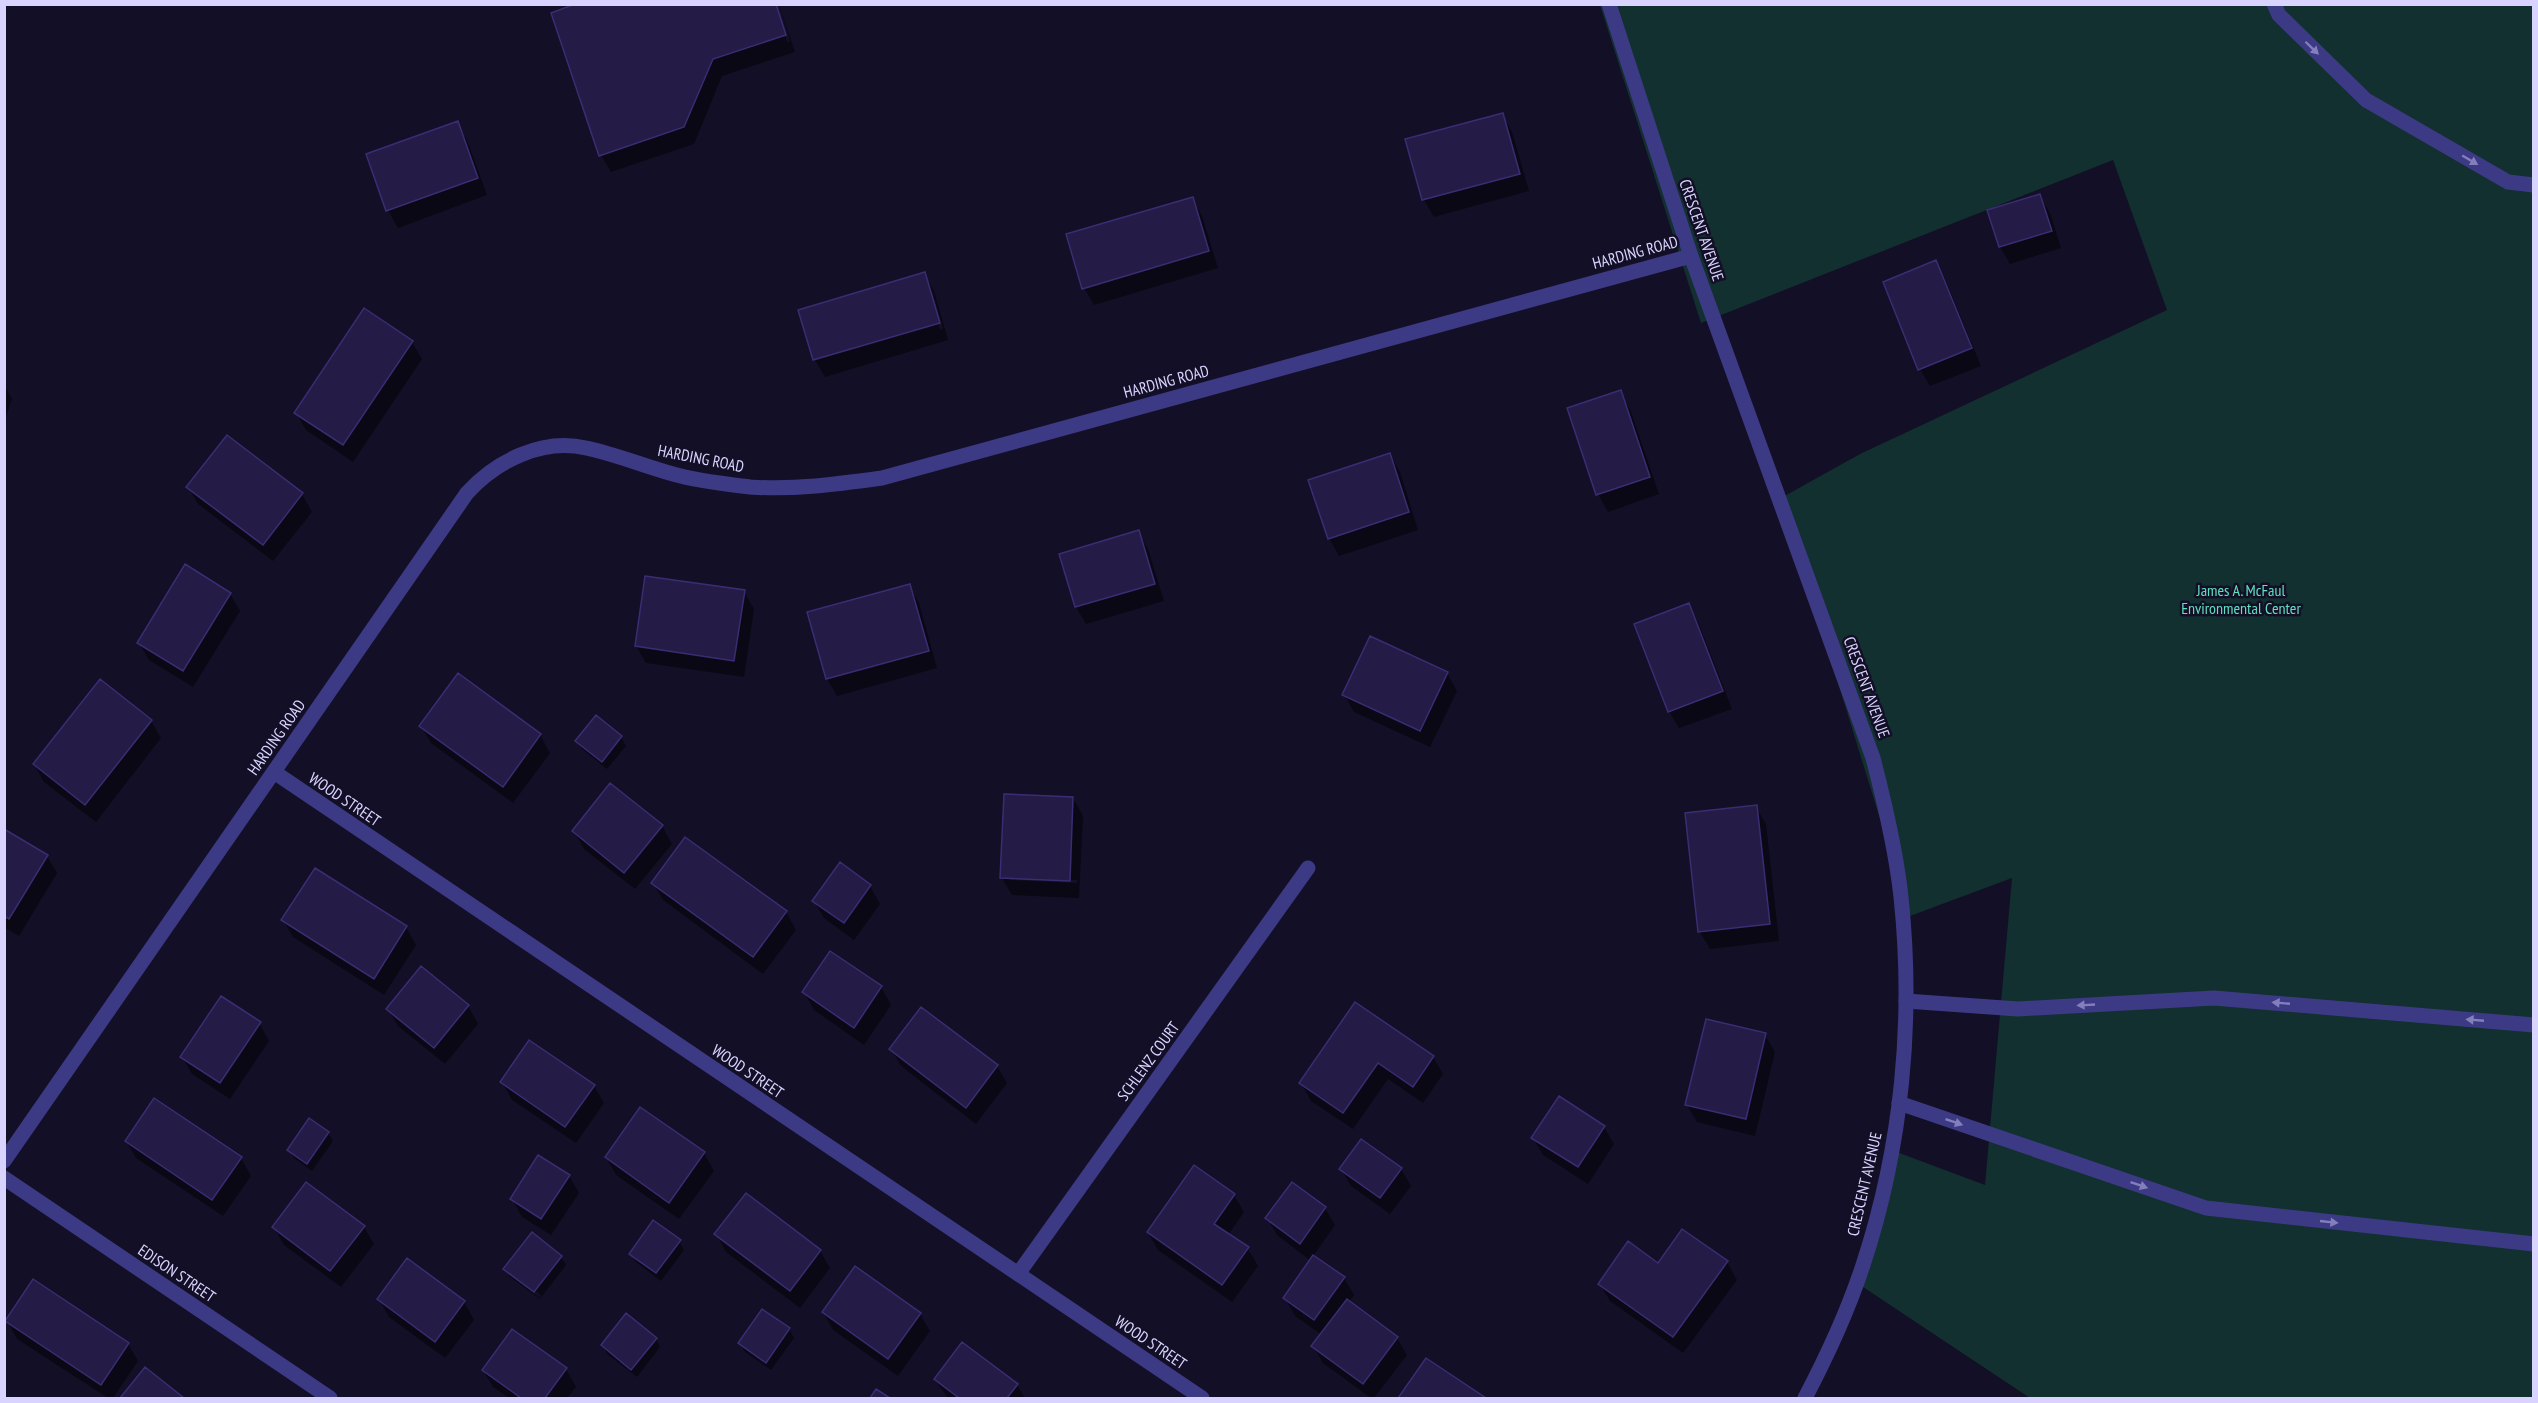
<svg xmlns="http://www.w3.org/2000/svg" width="2538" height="1403" font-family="'PT Sans Narrow',sans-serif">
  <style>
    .green { fill: #12302f }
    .shadow { fill: #0007; fill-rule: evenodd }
    .building { fill: #241b47; stroke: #3b2d73; stroke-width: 1.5 }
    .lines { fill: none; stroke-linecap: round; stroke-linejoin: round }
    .service { stroke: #3d3a85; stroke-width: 15 }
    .minor { stroke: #3d3a85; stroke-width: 15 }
    .oneway { fill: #837fbc }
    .labels { text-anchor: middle; stroke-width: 5; stroke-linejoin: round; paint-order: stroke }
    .street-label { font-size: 16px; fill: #d9d4ff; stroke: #130f26 }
    .park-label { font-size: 16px; fill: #5fe0c0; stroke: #130f26 }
  </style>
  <rect width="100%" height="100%" fill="#130f26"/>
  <path class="green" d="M 1600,5 L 2533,5 L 2533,1398 L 2030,1398 L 1851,1279 L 1894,1151 L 1985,1185 L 2012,878 L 1910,916 L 1781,498 L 1860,454 L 2167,310 L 2113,160 L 1701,323 Z"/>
  <path class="shadow" d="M 774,4 L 787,42 L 790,41 L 779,4 L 795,52 L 722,76 L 694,144 L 611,172 L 601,155 Z
    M 1502,114 L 1512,132 L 1529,191 L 1434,217 L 1424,200 L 1407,140 Z
    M 457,123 L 467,140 L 487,195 L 398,228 L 388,210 L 368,155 Z
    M 2040,196 L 2050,213 L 2061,248 L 2010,264 L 2000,247 L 1989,211 Z
    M 1192,198 L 1202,216 L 1218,268 L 1094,305 L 1084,288 Z
    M 1935,262 L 1945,279 L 1981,366 L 1930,386 L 1920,369 Z
    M 924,274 L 934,291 L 948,340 L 825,377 L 815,360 L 800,311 ZM 928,290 L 932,290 L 943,329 L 940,330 Z
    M 412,342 L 422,359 L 353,462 L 306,430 L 296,413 Z
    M 4,385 L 12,399 L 4,423 Z
    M 1620,392 L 1630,409 L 1659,494 L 1608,512 L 1598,494 L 1569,409 Z
    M 1390,455 L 1400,472 L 1418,530 L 1339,556 L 1329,538 Z
    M 188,487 L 302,494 L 312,512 L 273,561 L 198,504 Z
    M 1138,532 L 1148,549 L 1164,601 L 1086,624 L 1076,607 L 1060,555 Z
    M 909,585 L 919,603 L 937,668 L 837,696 L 827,679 L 809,613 Z
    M 744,592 L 754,609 L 744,677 L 646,663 L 636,646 Z
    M 230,594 L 240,611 L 193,687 L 149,660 L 139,643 Z
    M 1688,605 L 1698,622 L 1732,709 L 1679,728 L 1669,711 Z
    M 1447,673 L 1457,691 L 1430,747 L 1354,712 L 1344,694 Z
    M 458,675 L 540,735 L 550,753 L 513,803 L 431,743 L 421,726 Z
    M 100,681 L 151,721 L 161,738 L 96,822 L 44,782 L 34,764 Z
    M 596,717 L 621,737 L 626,746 L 607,769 L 582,749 L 577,741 Z
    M 1073,798 L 1083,816 L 1079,898 L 1012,895 L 1002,878 ZM 1010,877 L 1077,880 L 1077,883 L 1010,880 Z
    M 1756,807 L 1766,824 L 1779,941 L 1710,949 L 1700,932 Z
    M 662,826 L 672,844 L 635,889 L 584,849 L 574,831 Z
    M 4,830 L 47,856 L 57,873 L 19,936 L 4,927 Z
    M 686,839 L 786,912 L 796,930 L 763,974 L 663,900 L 653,883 Z
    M 870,886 L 880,904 L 854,940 L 824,918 L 814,901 Z
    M 283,920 L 406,927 L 416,945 L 384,995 L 293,937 Z
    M 421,968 L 468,1006 L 478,1024 L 445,1064 L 398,1026 L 388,1009 Z
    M 881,987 L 891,1005 L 864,1045 L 814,1010 L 804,992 Z
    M 1355,1004 L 1433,1057 L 1443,1074 L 1423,1103 L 1388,1079 L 1353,1129 L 1311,1101 L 1301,1083 Z
    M 259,1023 L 269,1041 L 230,1099 L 192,1074 L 182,1057 Z
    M 1765,1035 L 1775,1052 L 1755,1136 L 1697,1122 L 1687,1105 Z
    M 891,1049 L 997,1066 L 1007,1083 L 976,1124 L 901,1066 Z
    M 502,1082 L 594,1086 L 604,1103 L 576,1143 L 512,1100 Z
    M 1604,1127 L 1614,1144 L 1588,1184 L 1543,1155 L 1533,1138 Z
    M 328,1133 L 333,1141 L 312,1171 L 294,1158 L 289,1150 Z
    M 126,1141 L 241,1158 L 251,1176 L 223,1216 L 136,1158 Z
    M 704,1153 L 714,1171 L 679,1219 L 616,1175 L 606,1157 Z
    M 1341,1169 L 1401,1169 L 1411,1186 L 1390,1214 L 1351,1186 Z
    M 569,1176 L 579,1193 L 551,1235 L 522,1217 L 512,1199 Z
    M 1234,1195 L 1244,1212 L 1228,1235 L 1248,1249 L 1258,1266 L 1232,1302 L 1158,1250 L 1148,1233 Z
    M 1325,1208 L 1335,1225 L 1313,1256 L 1344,1278 L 1354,1295 L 1349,1302 L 1397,1338 L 1407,1355 L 1374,1398 L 1371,1398 L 1323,1363 L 1313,1346 L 1322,1335 L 1295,1316 L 1285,1298 L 1311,1261 L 1277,1235 L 1267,1218 Z
    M 274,1227 L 364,1227 L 374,1244 L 341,1287 L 284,1245 Z
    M 716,1234 L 820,1251 L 830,1268 L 800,1308 L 726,1252 Z
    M 679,1241 L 684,1250 L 661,1281 L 636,1262 L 631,1254 Z
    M 561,1257 L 566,1265 L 540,1299 L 510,1277 L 505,1269 ZM 510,1272 L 541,1295 L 540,1298 L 510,1275 Z
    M 1727,1262 L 1737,1280 L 1683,1353 L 1610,1301 L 1600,1284 L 1658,1265 Z
    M 379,1299 L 464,1302 L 474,1320 L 445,1358 L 389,1317 Z
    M 823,1312 L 920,1314 L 930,1331 L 898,1376 L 833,1330 Z
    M 7,1321 L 128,1344 L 138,1361 L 113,1398 L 108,1398 L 17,1339 Z
    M 789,1329 L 794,1338 L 771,1370 L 745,1352 L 740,1343 Z
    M 656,1339 L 660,1347 L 637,1377 L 607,1354 L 603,1346 Z
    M 1426,1360 L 1483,1398 L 1399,1398 Z
    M 145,1369 L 181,1398 L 121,1398 Z
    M 566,1369 L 576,1387 L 567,1398 L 509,1398 L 493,1387 L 483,1370 Z
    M 935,1380 L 1017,1385 L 1025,1398 L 948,1398 Z"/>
  <path class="building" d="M 575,4 L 776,4 L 786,35 L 713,59 L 684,127 L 599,156 L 551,13 Z
    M 1503,113 L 1520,174 L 1422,200 L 1405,139 Z
    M 458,121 L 478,178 L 386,211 L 366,154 Z
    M 2040,194 L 2052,231 L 1999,247 L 1987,210 Z
    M 1193,197 L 1209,251 L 1082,289 L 1066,234 Z
    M 1936,260 L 1972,348 L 1918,370 L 1883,282 Z
    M 925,272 L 940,323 L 813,360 L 798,310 Z
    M 364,308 L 413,341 L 343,445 L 294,413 Z
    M 1621,390 L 1650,477 L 1596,495 L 1567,408 Z
    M 227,435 L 303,493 L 263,545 L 186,487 Z
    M 1390,453 L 1409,512 L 1328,539 L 1308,480 Z
    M 1139,530 L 1155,584 L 1075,607 L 1059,554 Z
    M 185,564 L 231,593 L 183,671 L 137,643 Z
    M 645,576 L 745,590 L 734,661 L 635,646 Z
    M 910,584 L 929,651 L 826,679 L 807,612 Z
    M 1689,603 L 1723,691 L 1668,712 L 1634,624 Z
    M 1370,636 L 1448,672 L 1420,731 L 1342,695 Z
    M 458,673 L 541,734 L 503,787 L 419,726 Z
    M 100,679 L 152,720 L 85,805 L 33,764 Z
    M 596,715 L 622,736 L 602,762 L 575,741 Z
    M 610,783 L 663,825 L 624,873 L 572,831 Z
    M 1004,794 L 1073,797 L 1070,881 L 1000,878 Z
    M 1757,805 L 1770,924 L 1698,932 L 1685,813 Z
    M 4,829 L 48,855 L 9,919 L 4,916 Z
    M 685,837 L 787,911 L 753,957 L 651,883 Z
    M 840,862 L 871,885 L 844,923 L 812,901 Z
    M 315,868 L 407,926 L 374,979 L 281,920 Z
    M 830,951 L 882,986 L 854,1028 L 802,992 Z
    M 421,966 L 469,1005 L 434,1048 L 386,1009 Z
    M 221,996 L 261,1022 L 220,1083 L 180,1057 Z
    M 1355,1002 L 1434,1056 L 1413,1087 L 1378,1063 L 1343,1113 L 1299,1083 Z
    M 921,1007 L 998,1065 L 966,1108 L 889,1049 Z
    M 1706,1019 L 1766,1033 L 1746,1119 L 1685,1105 Z
    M 529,1040 L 595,1085 L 565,1127 L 500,1082 Z
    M 1559,1096 L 1605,1126 L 1578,1167 L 1531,1138 Z
    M 154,1098 L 242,1157 L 212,1200 L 125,1141 Z
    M 640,1107 L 705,1152 L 669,1203 L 605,1157 Z
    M 309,1118 L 329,1132 L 307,1164 L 287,1150 Z
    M 1361,1139 L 1402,1168 L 1380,1198 L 1339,1169 Z
    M 538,1155 L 570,1175 L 541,1219 L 510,1199 Z
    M 1194,1165 L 1235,1194 L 1214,1224 L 1249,1247 L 1222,1285 L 1147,1232 Z
    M 306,1182 L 365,1226 L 330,1271 L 272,1227 Z
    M 1292,1182 L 1326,1207 L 1300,1244 L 1265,1218 Z
    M 746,1193 L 821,1250 L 790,1291 L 714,1234 Z
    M 653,1220 L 681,1240 L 656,1273 L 629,1254 Z
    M 1682,1229 L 1728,1261 L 1673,1337 L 1598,1284 L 1628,1241 L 1658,1263 Z
    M 532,1232 L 562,1256 L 534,1292 L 503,1269 Z
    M 1313,1255 L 1345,1277 L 1314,1320 L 1283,1298 Z
    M 407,1258 L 465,1301 L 435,1342 L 377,1299 Z
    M 855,1266 L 921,1313 L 888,1359 L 822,1312 Z
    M 33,1279 L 129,1343 L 101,1385 L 5,1321 Z
    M 1347,1299 L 1398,1337 L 1363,1384 L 1311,1346 Z
    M 762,1309 L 790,1328 L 766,1363 L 738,1343 Z
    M 626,1313 L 657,1338 L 631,1370 L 601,1345 Z
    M 512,1329 L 567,1368 L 545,1398 L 521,1398 L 482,1370 Z
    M 962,1342 L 1018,1384 L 1007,1398 L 959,1398 L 934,1379 Z
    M 1426,1358 L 1486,1398 L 1398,1398 Z
    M 145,1367 L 184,1398 L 120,1398 Z
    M 876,1389 L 890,1398 L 870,1398 Z"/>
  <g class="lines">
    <path class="service" d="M 2274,4 L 2279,15 L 2366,100 L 2508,182 L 2534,185
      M 1906,1001 L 2018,1009 L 2214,998 L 2534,1025
      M 1899,1103 L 2206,1208 L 2534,1244"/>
    <path class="minor" d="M 1609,4 L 1691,256 L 1873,758 C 1885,804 1896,850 1901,897 C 1914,1020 1902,1147 1863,1265 C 1848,1311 1827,1356 1805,1398
      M 274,772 L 1202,1398
      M 4,1161 L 467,493 C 496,461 542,438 586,448 C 615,454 644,466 673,474 C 697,481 726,484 750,487 C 795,490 838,484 882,478 L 1691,256
      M 4,1178 L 330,1398
      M 1018,1274 L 1308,868"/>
  </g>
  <defs><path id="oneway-solid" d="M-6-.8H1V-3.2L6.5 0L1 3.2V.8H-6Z" transform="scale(1.5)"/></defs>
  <g class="oneway">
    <use href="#oneway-solid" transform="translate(2312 48) rotate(44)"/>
    <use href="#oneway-solid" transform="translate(2470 160) rotate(30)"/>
    <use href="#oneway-solid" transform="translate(2281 1003) rotate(-175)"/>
    <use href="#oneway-solid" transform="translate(2086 1005) rotate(177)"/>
    <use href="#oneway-solid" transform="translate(2475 1020) rotate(-175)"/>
    <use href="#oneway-solid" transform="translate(1954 1122) rotate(19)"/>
    <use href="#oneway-solid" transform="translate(2139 1185) rotate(19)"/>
    <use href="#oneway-solid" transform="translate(2329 1222) rotate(6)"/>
  </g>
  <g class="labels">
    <g class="street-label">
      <text transform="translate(1702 230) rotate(71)" y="6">CRESCENT AVENUE</text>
      <text transform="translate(1635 252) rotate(-15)" y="6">HARDING ROAD</text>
      <text transform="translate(1166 381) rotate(-15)" y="6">HARDING ROAD</text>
      <text transform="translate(701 458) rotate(11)" y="6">HARDING ROAD</text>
      <text transform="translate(1867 687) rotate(70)" y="6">CRESCENT AVENUE</text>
      <text transform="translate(276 737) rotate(-55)" y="6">HARDING ROAD</text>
      <text transform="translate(345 799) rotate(34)" y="6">WOOD STREET</text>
      <text transform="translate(1148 1061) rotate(-54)" y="6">SCHLENZ COURT</text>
      <text transform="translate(748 1071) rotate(34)" y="6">WOOD STREET</text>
      <text transform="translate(1864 1184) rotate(-77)" y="6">CRESCENT AVENUE</text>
      <text transform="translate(177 1273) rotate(34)" y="6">EDISON STREET</text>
      <text transform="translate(1151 1342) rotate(34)" y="6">WOOD STREET</text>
    </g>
    <g class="park-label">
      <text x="2241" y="596">James A. McFaul<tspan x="2241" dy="18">Environmental Center</tspan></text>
    </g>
  </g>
  <rect width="2538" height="1403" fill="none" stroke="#d9d4ff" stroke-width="12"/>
</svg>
